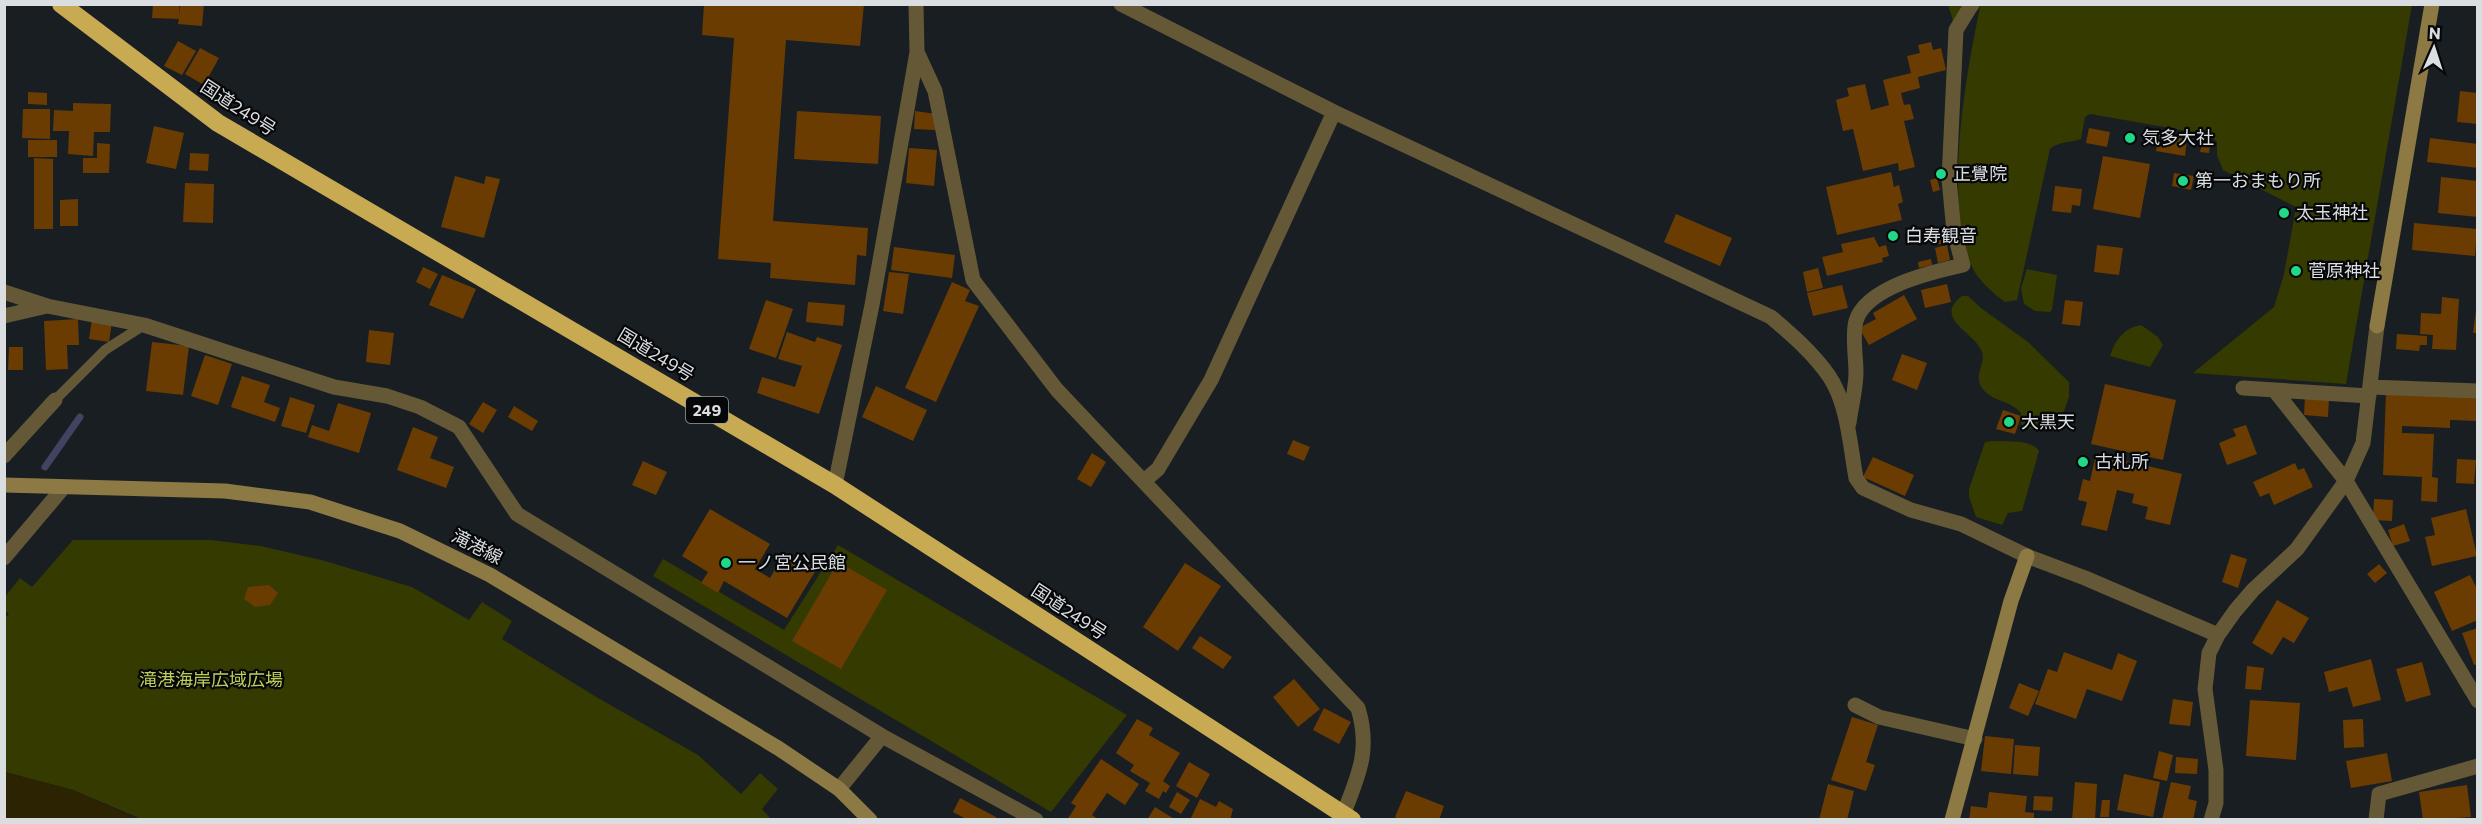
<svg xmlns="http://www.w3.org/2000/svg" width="2482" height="824" font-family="Commissioner,'Noto Sans JP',sans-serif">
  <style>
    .green { fill: #343a00 }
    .sand { fill: #2c2303 }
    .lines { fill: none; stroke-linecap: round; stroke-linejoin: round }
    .stream { stroke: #424360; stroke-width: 7 }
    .building { fill: #6a3c02 }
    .lane { stroke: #645837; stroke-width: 10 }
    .street { stroke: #645837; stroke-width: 15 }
    .secondary { stroke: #8c7943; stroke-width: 15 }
    .highway { stroke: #c8aa52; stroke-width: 18 }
    .poi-dot { fill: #20d887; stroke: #060709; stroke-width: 2 }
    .labels { text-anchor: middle; stroke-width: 4.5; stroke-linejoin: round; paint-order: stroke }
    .shield { fill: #060709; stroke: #9b9ea0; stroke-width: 1.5 }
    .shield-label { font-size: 16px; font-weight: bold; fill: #dbdee1 }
    .street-label { font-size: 18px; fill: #dbdee1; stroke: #060709 }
    .poi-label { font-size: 18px; fill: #dbdee1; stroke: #060709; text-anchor: start }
    .park-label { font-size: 18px; fill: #bece58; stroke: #060709 }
  </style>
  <rect width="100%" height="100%" fill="#181e22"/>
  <path class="green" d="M 1948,5 L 2412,5 L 2346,384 L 2193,373 L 2274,307 L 2284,274 L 2296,207 L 2223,170 L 2217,155 L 2217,142 L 2210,135 L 2090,114 L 2085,117 L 2081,139 C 2070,143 2059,141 2050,149 L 2017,300 L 2005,302 C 1994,294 1979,281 1973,269 C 1943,202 1965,78 1980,8 L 1956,30 Z
    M 2027,269 L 2057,275 L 2052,310 L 2050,312 L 2035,311 L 2024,304 L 2021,288 Z
    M 1962,296 L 1968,296 L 1981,308 L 2028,342 L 2069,382 L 2069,397 L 2058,428 C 2047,433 2031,431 2021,424 L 2021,413 C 2010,400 1992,402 1982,388 C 1973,375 1986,364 1982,352 C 1975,332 1932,319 1962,296 Z
    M 2141,325 L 2158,337 L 2163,345 L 2150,367 L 2110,356 C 2115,340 2124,328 2141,325 Z
    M 1992,441 C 2005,442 2031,438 2039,451 L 2022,511 L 2008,513 L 2002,525 L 1976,517 L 1969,497 L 1969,489 L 1985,442 Z
    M 73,540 L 211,540 L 261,546 L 325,561 L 412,587 L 469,620 L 482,602 L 512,621 L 502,639 L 598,698 L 698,755 L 741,794 L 760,773 L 778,789 L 762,809 L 771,819 L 141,819 L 73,790 L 5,772 L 4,619 L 9,614 L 5,610 L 4,598 L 20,578 L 32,587 Z
    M 838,545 L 1127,715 L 1051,812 L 653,576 L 663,559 L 784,630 Z"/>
  <path class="sand" d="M 4,772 L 73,790 L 138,819 L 5,819 Z"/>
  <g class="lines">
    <path class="stream" d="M 45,467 L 80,417"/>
  </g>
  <path class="building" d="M 153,4 L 179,4 L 179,15 L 180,4 L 204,4 L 202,26 L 178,24 L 179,19 L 152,18 Z
    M 704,4 L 864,4 L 860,46 L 786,40 L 773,221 L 868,228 L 866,256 L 857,255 L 855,285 L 770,278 L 771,263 L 718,259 L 734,38 L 702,35 Z
    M 178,41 L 196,51 L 182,75 L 164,66 Z
    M 1931,42 L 1933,50 L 1941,48 L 1946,70 L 1918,77 L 1920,88 L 1901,93 L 1904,105 L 1910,104 L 1914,119 L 1904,121 L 1915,167 L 1899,171 L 1898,163 L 1863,171 L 1853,129 L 1843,131 L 1836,100 L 1849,96 L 1847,88 L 1865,84 L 1871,110 L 1889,105 L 1883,80 L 1911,73 L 1907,56 L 1920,53 L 1918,45 Z
    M 200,48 L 219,58 L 204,85 L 185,74 Z
    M 2460,91 L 2478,93 L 2478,124 L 2457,122 Z
    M 28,92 L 47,93 L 47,105 L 28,104 Z
    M 73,103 L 111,104 L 110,132 L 94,132 L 93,156 L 68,154 L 69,131 L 53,131 L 54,110 L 73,111 Z
    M 23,109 L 50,109 L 50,139 L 22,138 Z
    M 797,111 L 881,116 L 878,164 L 794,159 Z
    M 915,111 L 936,114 L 935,130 L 914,129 Z
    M 154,126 L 184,133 L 176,169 L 146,163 Z
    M 2089,128 L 2110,132 L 2107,147 L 2086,143 Z
    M 2159,135 L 2187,139 L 2185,156 L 2156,151 Z
    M 2430,138 L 2478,144 L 2478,168 L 2427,162 Z
    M 28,140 L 57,140 L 57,157 L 28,157 Z
    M 97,143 L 110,144 L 109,173 L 83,173 L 83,158 L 97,158 Z
    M 2202,143 L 2210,145 L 2209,153 L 2200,152 Z
    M 909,148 L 937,150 L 934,186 L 906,183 Z
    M 190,153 L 209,154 L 208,171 L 189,170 Z
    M 2103,156 L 2150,164 L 2140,218 L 2093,209 Z
    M 34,158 L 53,159 L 53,229 L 34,229 Z
    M 1891,172 L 1894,187 L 1899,185 L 1903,202 L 1898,204 L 1902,220 L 1837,235 L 1826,187 Z
    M 2174,173 L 2194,176 L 2191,190 L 2172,186 Z
    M 455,176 L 484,184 L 486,176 L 500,179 L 484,238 L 441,227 Z
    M 2441,177 L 2478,181 L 2478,217 L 2438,213 Z
    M 1937,178 L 1940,190 L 1933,192 L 1930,180 Z
    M 185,183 L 214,184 L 213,223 L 183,222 Z
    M 2055,186 L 2082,189 L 2080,206 L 2072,205 L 2071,213 L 2052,211 Z
    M 78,199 L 78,226 L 60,226 L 60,200 Z
    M 2280,209 L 2288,209 L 2288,217 L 2279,216 Z
    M 1676,214 L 1732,238 L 1720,266 L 1664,242 Z
    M 2414,223 L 2477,229 L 2475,256 L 2412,250 Z
    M 1942,231 L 1944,243 L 1935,245 L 1932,234 Z
    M 1874,237 L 1879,247 L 1886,245 L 1889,256 L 1882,258 L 1883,262 L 1827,276 L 1822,257 L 1843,252 L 1841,244 Z
    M 1947,245 L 1950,260 L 1938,263 L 1935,248 Z
    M 2097,245 L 2123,248 L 2119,275 L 2094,272 Z
    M 894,247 L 955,255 L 952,278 L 891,270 Z
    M 1931,259 L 1932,265 L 1919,268 L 1918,262 Z
    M 423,267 L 438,274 L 430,289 L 416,282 Z
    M 2291,267 L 2301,267 L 2301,276 L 2290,275 Z
    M 1818,268 L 1823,288 L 1807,292 L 1803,272 Z
    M 889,272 L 909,274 L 903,314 L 883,311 Z
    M 442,275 L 476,289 L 463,319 L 429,305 Z
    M 952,282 L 970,290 L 965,301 L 979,306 L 936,402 L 905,388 Z
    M 1947,284 L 1951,302 L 1925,308 L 1921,290 Z
    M 1842,285 L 1848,308 L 1813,316 L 1807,293 Z
    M 1904,295 L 1917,319 L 1869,345 L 1859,328 L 1876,319 L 1873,313 Z
    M 2442,297 L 2459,299 L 2456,350 L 2432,349 L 2433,335 L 2420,334 L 2421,313 L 2441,314 Z
    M 766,300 L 793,309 L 776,358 L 749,349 Z
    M 2065,300 L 2083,302 L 2080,326 L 2062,324 Z
    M 808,302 L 845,305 L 843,326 L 806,322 Z
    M 2476,310 L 2478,310 L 2478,333 L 2473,333 Z
    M 78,319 L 79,345 L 67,345 L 68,369 L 46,370 L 44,321 Z
    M 92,319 L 112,322 L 109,342 L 89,339 Z
    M 369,330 L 394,333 L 390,365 L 366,362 Z
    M 787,332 L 815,342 L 817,337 L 842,345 L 819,414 L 757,393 L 762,377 L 795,387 L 802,366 L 778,359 Z
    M 2397,334 L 2427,336 L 2427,345 L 2420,345 L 2419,351 L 2396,349 Z
    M 152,342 L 189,346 L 183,395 L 146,391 Z
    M 9,347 L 23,347 L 23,370 L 8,370 Z
    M 1902,354 L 1927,363 L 1917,390 L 1892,380 Z
    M 205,355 L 232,364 L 218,405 L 191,396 Z
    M 242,376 L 270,385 L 264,402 L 280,408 L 275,422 L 231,407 Z
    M 2105,384 L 2176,400 L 2163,460 L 2091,444 Z
    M 876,386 L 927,410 L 913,441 L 862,417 Z
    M 2386,392 L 2478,396 L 2478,421 L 2450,420 L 2450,428 L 2402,426 L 2402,433 L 2434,434 L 2432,477 L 2438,478 L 2437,502 L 2421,501 L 2422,477 L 2383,475 Z
    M 2305,396 L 2329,398 L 2328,417 L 2304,415 Z
    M 290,397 L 315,405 L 306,433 L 281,426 Z
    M 483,402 L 497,410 L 483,433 L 469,424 Z
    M 338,403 L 371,413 L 359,453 L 308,437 L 312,425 L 329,431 Z
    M 514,406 L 538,421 L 532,431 L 508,417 Z
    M 2003,410 L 2021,416 L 2015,434 L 1996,429 Z
    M 2246,425 L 2257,454 L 2227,465 L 2219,443 L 2236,436 L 2233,429 Z
    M 413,427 L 438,437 L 430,458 L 454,467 L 446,488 L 397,470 Z
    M 1293,440 L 1310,447 L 1304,461 L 1287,454 Z
    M 1092,453 L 1106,462 L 1091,487 L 1077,479 Z
    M 2096,454 L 2182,474 L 2170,525 L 2145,519 L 2148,507 L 2132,503 L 2134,494 L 2117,490 L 2107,531 L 2081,525 L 2087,502 L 2078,500 L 2083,479 L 2090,481 Z
    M 1873,457 L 1914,475 L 1905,496 L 1863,477 Z
    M 2081,457 L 2088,459 L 2085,468 L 2079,466 Z
    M 2457,459 L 2476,460 L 2474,484 L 2456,483 Z
    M 643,461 L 667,472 L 656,495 L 632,485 Z
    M 2295,463 L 2298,470 L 2304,468 L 2313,487 L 2274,505 L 2269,493 L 2260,497 L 2253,482 Z
    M 2374,499 L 2393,500 L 2392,521 L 2373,520 Z
    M 710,509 L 770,544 L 755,569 L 770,578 L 785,552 L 816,570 L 787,618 L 724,581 L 718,593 L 701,583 L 708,572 L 682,556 Z
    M 2466,509 L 2477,556 L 2432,566 L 2425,537 L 2435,535 L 2431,518 Z
    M 2404,524 L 2410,541 L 2393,546 L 2388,530 Z
    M 2231,554 L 2247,559 L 2238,588 L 2222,582 Z
    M 838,562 L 887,590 L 841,669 L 792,641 Z
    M 1185,563 L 1221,586 L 1178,651 L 1143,627 Z
    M 2379,564 L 2387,573 L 2375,583 L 2367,574 Z
    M 2470,575 L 2478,591 L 2478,620 L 2452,631 L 2434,592 Z
    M 269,585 L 278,593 L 270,605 L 255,607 L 244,599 L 248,587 Z
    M 2277,600 L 2309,618 L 2294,643 L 2283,637 L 2272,655 L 2252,643 Z
    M 2478,628 L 2478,664 L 2474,665 L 2462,633 Z
    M 1200,636 L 1232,657 L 1223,669 L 1192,648 Z
    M 2064,652 L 2112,670 L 2118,653 L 2137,661 L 2122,701 L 2087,689 L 2076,719 L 2035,704 L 2048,669 L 2057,672 Z
    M 2371,659 L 2381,700 L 2353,707 L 2347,687 L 2329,692 L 2324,672 Z
    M 2422,662 L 2431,695 L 2406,702 L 2396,669 Z
    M 2247,666 L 2264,668 L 2261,690 L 2245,689 Z
    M 1294,679 L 1320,709 L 1298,727 L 1273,697 Z
    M 2019,683 L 2039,691 L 2028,716 L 2009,708 Z
    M 2173,699 L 2193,702 L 2190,726 L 2169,724 Z
    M 2250,700 L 2300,703 L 2296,760 L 2246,756 Z
    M 1324,708 L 1351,722 L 1339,744 L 1313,730 Z
    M 1852,717 L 1878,725 L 1866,762 L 1875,765 L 1866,791 L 1831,780 Z
    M 1137,719 L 1153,728 L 1149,735 L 1180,753 L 1163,781 L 1170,786 L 1166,793 L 1163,791 L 1159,799 L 1145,791 L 1150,783 L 1130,771 L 1134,765 L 1116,753 Z
    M 2363,719 L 2364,747 L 2344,748 L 2343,720 Z
    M 1985,736 L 2014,739 L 2011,774 L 1981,771 Z
    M 2015,745 L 2040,747 L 2038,776 L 2013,774 Z
    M 2159,751 L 2173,755 L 2167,781 L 2153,778 Z
    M 2387,753 L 2392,781 L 2351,788 L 2346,761 Z
    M 2176,757 L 2198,759 L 2197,774 L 2175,773 Z
    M 1101,759 L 1139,784 L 1125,805 L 1107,793 L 1092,815 L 1099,820 L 1067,820 L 1076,806 L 1071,803 Z
    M 1189,762 L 1210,774 L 1197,798 L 1176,786 Z
    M 2124,774 L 2160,782 L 2153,817 L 2117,810 Z
    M 2075,782 L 2097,784 L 2095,820 L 2072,820 Z
    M 2171,782 L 2191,786 L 2188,799 L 2197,801 L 2193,820 L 2162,820 Z
    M 1828,784 L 1854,791 L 1847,820 L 1819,820 Z
    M 2467,785 L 2471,817 L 2423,820 L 2419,792 Z
    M 1406,791 L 1444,806 L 1439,820 L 1401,820 L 1395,817 Z
    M 1177,792 L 1190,800 L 1181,814 L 1169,807 Z
    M 1989,792 L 2027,796 L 2025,812 L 2034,813 L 2034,820 L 1969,820 L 1971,806 L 1987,808 Z
    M 2034,796 L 2053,797 L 2052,811 L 2033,810 Z
    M 960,798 L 996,817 L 995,820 L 968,820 L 953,812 Z
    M 1200,799 L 1216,807 L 1219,801 L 1233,809 L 1230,820 L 1190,820 Z
    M 2102,800 L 2110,800 L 2109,817 L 2100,817 Z
    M 1155,807 L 1176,820 L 1147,820 Z"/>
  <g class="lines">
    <path class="lane" d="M 55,400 L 105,350 L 144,325"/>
    <path class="street" d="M 1121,4 L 1334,112 L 1771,317 C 1792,335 1813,353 1829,376 C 1848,404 1850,446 1856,478 L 1863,488 L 1911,510 L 1961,524 L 2027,556 L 2085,578 L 2218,635
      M 917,52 L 935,91 L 973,280 L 1057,390 L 1358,708 C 1371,751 1358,776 1343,815
      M 4,292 L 47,306 L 144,325 L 334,387 L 387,396 L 420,407 L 459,427 L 517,514 L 882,736 L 1036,820
      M 4,316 L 47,306
      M 2370,387 L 2478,391
      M 2243,388 L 2369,396
      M 2275,391 L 2346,481 L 2478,701
      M 1849,423 C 1851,407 1856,389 1856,372 C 1856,358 1852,334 1856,321 C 1866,287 1932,272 1963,265 L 1954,232 L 1949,179 L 1956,30 L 1972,4
      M 4,456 L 55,400
      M 1144,481 L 1158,469 L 1211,380 L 1334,112
      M 835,485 L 872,305 L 909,98 L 917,52 L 916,4
      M 4,558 L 63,488
      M 1855,705 L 1879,717 L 1975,739
      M 839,789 L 882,736
      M 2211,820 L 2216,803 L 2216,770 L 2205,689 L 2209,653 L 2218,635 L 2235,611 L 2253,590 L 2297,549 L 2346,481 L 2363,443 L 2377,326
      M 2376,820 L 2379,794 L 2478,766"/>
    <path class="secondary" d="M 2377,326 L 2432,4
      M 4,485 L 225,491 L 310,502 L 400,531 L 490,575 L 778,748 L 839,789 L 870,820
      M 1952,820 L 2011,601 L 2027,556"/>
    <path class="highway" d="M 61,4 L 218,123 L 835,485 L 1352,820"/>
  </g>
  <g class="poi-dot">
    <circle cx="2130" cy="138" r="6"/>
    <circle cx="1941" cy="174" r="6"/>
    <circle cx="2183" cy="181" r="6"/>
    <circle cx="2284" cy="213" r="6"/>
    <circle cx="1893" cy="236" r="6"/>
    <circle cx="2296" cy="271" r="6"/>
    <circle cx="2009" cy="422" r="6"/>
    <circle cx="2083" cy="462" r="6"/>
    <circle cx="726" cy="563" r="6"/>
  </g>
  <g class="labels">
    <rect class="shield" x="686" y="397" width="42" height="26" rx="4.5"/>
    <g class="shield-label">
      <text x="707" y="416">249</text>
    </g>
    <g class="street-label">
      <text transform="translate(238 108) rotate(33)" y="6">国道249号</text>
      <text transform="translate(656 355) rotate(31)" y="6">国道249号</text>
      <text transform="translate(477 547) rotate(27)" y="6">滝港線</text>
      <text transform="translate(1069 612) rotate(33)" y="6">国道249号</text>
    </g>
    <g class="poi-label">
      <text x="2142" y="144">気多大社</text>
      <text x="1953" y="180">正覺院</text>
      <text x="2195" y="187">第一おまもり所</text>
      <text x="2296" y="219">太玉神社</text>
      <text x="1905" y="242">白寿観音</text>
      <text x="2308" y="277">菅原神社</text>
      <text x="2021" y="428">大黒天</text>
      <text x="2095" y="468">古札所</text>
      <text x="738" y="569">一ノ宮公民館</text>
    </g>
    <g class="park-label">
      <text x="211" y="686">滝港海岸広域広場</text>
    </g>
  </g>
  <rect width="2482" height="824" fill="none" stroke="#dbdee1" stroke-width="12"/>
  <g transform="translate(2434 48) rotate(3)" stroke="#060709" stroke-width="4.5" paint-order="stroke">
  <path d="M0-4.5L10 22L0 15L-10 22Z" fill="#dbdee1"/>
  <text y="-9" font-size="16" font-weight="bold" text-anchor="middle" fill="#dbdee1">N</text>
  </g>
</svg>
